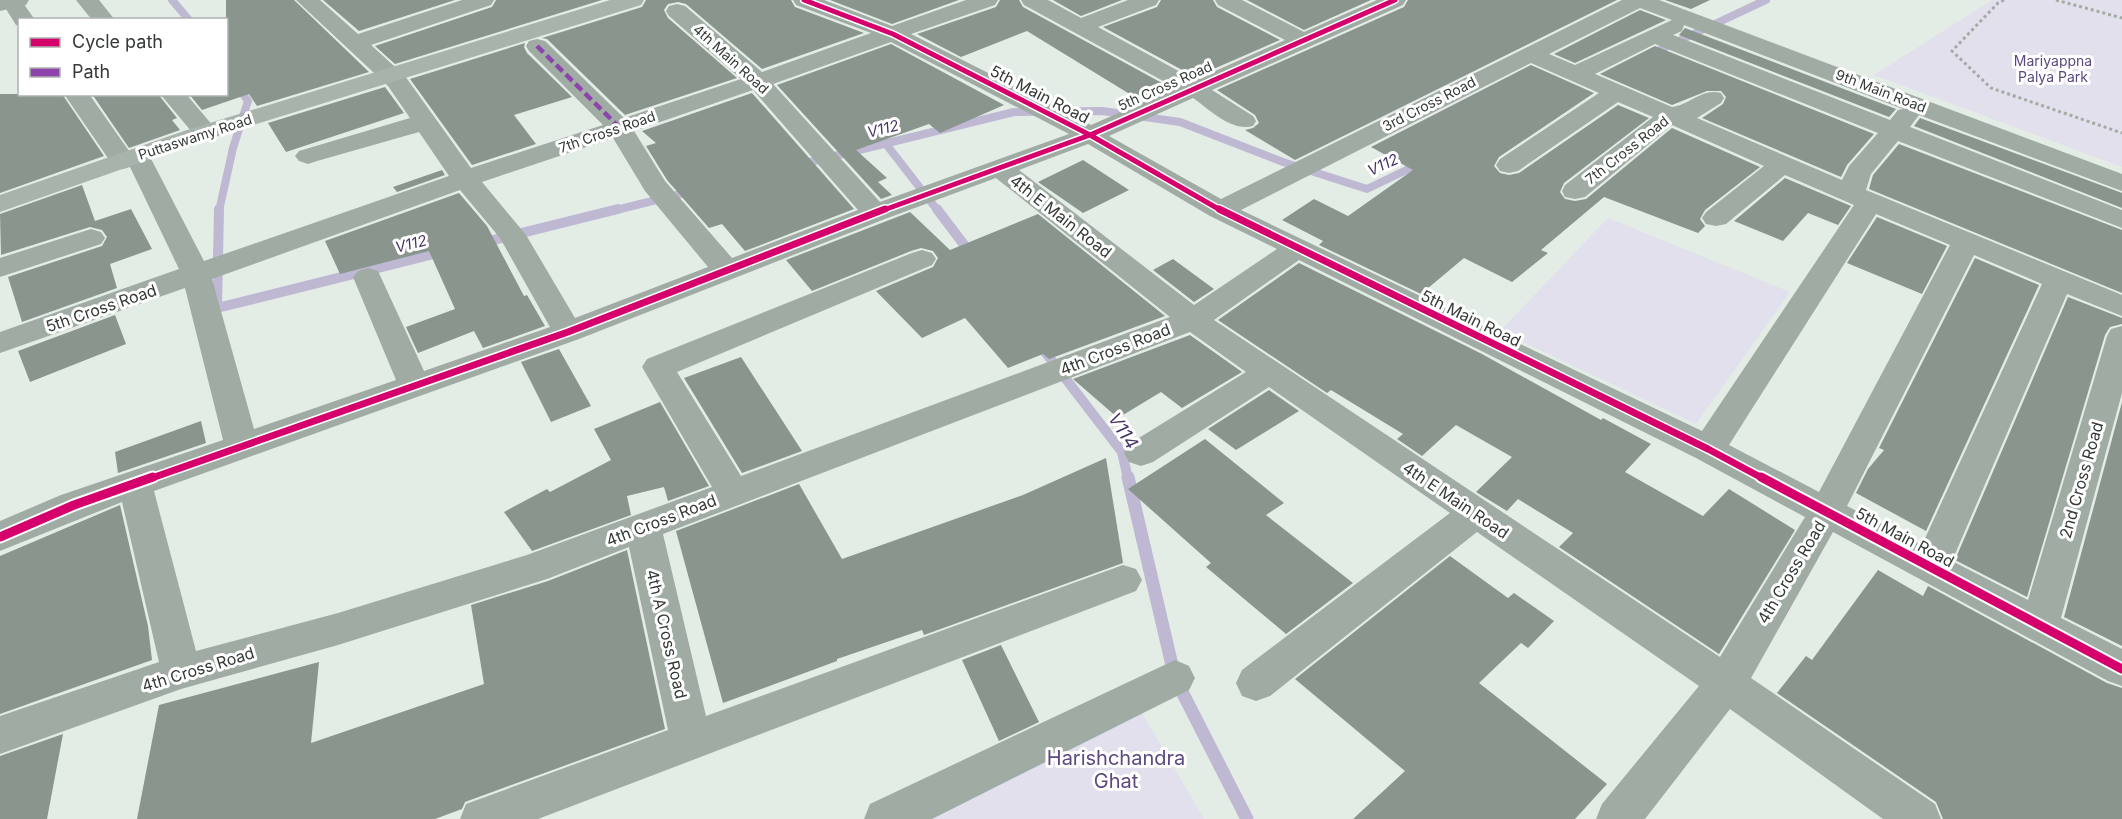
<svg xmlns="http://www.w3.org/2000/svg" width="2122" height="819" font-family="Inter,sans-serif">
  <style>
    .green { fill: #e1e0ec }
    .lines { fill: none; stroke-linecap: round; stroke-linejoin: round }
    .stream-far2 { stroke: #beb8d2; stroke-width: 8 }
    .stream-far1 { stroke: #beb8d2; stroke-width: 10 }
    .stream { stroke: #beb8d2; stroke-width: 13 }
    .building { fill: #8a958d }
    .path { stroke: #a3aba5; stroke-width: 3; stroke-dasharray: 3 3; stroke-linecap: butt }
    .minor { fill: #9faba3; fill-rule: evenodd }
    .tertiary { fill: #9faba3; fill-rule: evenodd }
    .secondary { fill: #a8b4ab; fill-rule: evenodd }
    .quiet { stroke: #8e44ad; stroke-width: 4.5; stroke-dasharray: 9 4.5; stroke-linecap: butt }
    .cycleway-far2-casing { stroke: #fff; stroke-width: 8 }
    .cycleway-far1-casing { stroke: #fff; stroke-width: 10 }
    .cycleway-casing { stroke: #fff; stroke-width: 13 }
    .cycleway-far2 { stroke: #d6006c; stroke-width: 5 }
    .cycleway-far1 { stroke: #d6006c; stroke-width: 7 }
    .cycleway { stroke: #d6006c; stroke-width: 9 }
    .labels { text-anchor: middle; stroke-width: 6; stroke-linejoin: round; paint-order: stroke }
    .far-street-label { font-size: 14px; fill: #353a36; stroke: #fff }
    .far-park-label { font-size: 14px; fill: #5d4980; stroke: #fff }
    .far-water-label { font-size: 15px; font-style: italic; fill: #473467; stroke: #fff }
    .street-label { font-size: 16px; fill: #353a36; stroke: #fff }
    .water-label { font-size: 18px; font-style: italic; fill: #473467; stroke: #fff }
    .near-park-label { font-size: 20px; fill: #5d4980; stroke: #fff }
  </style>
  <rect width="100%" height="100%" fill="#e4ece6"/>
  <path class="green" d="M 1992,0 L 2122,0 L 2122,167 L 1874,75 Z
    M 1608,218 L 1790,292 L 1696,424 L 1500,331 Z
    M 1138,706 L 1204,819 L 868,819 Z"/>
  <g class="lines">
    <path class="stream-far2" d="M 172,0 L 189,20
      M 1649,55 L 1766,0
      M 886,144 L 938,211
      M 798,165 L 1014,112 L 1102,111 L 1180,122 L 1283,162 L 1367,189 L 1421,163
      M 219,211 L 233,148 L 248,101 L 237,85
      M 612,211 L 693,191"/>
    <path class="stream-far1" d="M 219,209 L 217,308 L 442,252
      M 937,209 L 971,254
      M 481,243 L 618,209
      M 1042,348 L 1122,452 L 1128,479"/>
    <path class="stream" d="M 1128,477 L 1175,678 L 1247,819"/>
  </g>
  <path class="building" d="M 226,0 L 294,0 L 369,72 L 257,106 L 249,94 L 202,110 L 189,94 L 226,94 Z
    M 323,0 L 455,0 L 359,31 Z
    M 496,0 L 602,0 L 395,64 L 375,46 L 492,7 Z
    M 646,0 L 791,0 L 795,7 L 864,33 L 762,69 L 686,4 L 678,2 L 668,4 L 664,10 L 668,18 L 737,78 L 625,115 L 547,39 L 542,38 L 642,7 Z
    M 830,0 L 959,0 L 892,24 Z
    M 1000,0 L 1019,0 L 1023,7 L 1171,88 L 1141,101 L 1027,31 L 961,57 L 917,34 L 996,7 Z
    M 1053,0 L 1122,0 L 1081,16 Z
    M 1161,0 L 1213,0 L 1217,7 L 1280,40 L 1195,77 L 1103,27 L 1157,7 Z
    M 1247,0 L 1371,0 L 1304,30 Z
    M 1408,0 L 1617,0 L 1295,160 L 1245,130 L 1253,128 L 1259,123 L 1255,115 L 1217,90 L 1404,7 Z
    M 1665,0 L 1710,0 L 1691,9 Z
    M 1640,10 L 1666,20 L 1575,63 L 1554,54 Z
    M 1685,28 L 1896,109 L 1889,117 L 1679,35 Z
    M 525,43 L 524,47 L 527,53 L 572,97 L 514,115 L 536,144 L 472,165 L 410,79 Z
    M 891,44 L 1004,105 L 940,133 L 929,124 L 856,150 L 887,178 L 878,182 L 892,195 L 881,199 L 777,85 Z
    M 1655,46 L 1874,134 L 1847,165 L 1841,177 L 1702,118 L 1723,104 L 1726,97 L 1721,91 L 1707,91 L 1672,105 L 1600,74 Z
    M 1531,65 L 1594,93 L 1499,157 L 1494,166 L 1500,173 L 1509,175 L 1519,173 L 1618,105 L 1649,118 L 1564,183 L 1560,192 L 1565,199 L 1575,201 L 1586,199 L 1672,128 L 1760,167 L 1705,210 L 1700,219 L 1705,226 L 1698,233 L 1604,197 L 1541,250 L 1548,253 L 1512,282 L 1464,258 L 1421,294 L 1319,245 L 1323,241 L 1282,220 L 1314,199 L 1348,216 L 1413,170 L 1371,147 Z
    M 385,87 L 404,113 L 286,152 L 268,123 Z
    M 752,93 L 854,209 L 745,251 L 722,224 L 709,228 L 667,180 L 646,146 L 656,143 L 642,131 Z
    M 0,94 L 62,94 L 104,156 L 0,193 Z
    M 92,94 L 158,94 L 177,118 L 172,120 L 180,130 L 129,148 Z
    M 1920,118 L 2122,193 L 2122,208 L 1914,126 Z
    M 1899,144 L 2122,230 L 2122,293 L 1869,189 L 1873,175 Z
    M 1083,160 L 1129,190 L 1083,213 L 1038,182 Z
    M 442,170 L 445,175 L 397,192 L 393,187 Z
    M 1785,178 L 1851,206 L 1838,225 L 1808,213 L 1783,241 L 1734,221 Z
    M 82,185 L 95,221 L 131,209 L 152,249 L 110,264 L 117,288 L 22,322 L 8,277 L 102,246 L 107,237 L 102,230 L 90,227 L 1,255 L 0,214 Z
    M 459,193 L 487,226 L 524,296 L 527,295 L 545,326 L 483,348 L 474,331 L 418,353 L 406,327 L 455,309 L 429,251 L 340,274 L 325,241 Z
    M 910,212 L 950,250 L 1038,214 L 1165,316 L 1049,359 L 1043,354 L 1008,368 L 965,318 L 922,338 L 876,291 L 933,267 L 938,258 L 933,251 L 921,248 L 911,251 L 812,291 L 786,260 Z
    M 1877,217 L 1947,246 L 1922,294 L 1847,263 Z
    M 1975,258 L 2039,285 L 1926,531 L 1856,493 L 1868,469 L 1884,450 L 1879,448 Z
    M 1173,259 L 1214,289 L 1194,302 L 1153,270 Z
    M 1299,263 L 1482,354 L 1601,420 L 1603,418 L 1651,444 L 1625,472 L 1703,516 L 1729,489 L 1795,530 L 1719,654 L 1559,547 L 1573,533 L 1518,499 L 1507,511 L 1476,492 L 1512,457 L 1456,425 L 1422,456 L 1397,439 L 1403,434 L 1331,390 L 1327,393 L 1218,320 Z
    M 2068,297 L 2122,318 L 2122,324 L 2110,327 L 2105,335 L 2027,597 L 1955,560 Z
    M 115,315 L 126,344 L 30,382 L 18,351 Z
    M 1190,335 L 1242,372 L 1182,408 L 1161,392 L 1118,418 L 1073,379 Z
    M 559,349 L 591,406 L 551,422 L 521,362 Z
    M 741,357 L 802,451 L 742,473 L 684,378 Z
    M 1269,390 L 1299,411 L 1236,450 L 1208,429 Z
    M 660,402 L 709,486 L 668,501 L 664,487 L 627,496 L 631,515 L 532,551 L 504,512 L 547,489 L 550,492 L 611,460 L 594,429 Z
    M 2122,402 L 2122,646 L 2064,617 Z
    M 201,421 L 206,443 L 118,473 L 115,452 Z
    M 1205,439 L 1284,503 L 1266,515 L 1353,583 L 1286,634 L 1206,567 L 1211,563 L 1128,489 Z
    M 1106,458 L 1123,563 L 924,635 L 922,630 L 837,659 L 837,661 L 723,703 L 676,531 L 799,484 L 842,559 L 1023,495 Z
    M 120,505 L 148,626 L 152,660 L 0,714 L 0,556 Z
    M 627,550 L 665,729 L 465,802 L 462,809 L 435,819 L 137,819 L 159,705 L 319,662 L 311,743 L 484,684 L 471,605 L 548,581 Z
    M 1450,556 L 1508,598 L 1514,593 L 1554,621 L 1528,648 L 1521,643 L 1479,683 L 1607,784 L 1575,819 L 1353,819 L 1405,771 L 1295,679 Z
    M 1878,570 L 1923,596 L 1928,586 L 2107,683 L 2122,688 L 2122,819 L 1943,819 L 1936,802 L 1777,693 L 1806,656 L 1812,660 Z
    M 1001,645 L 1039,722 L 999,741 L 962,660 Z
    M 63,734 L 47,819 L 0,819 L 0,756 Z"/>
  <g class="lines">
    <path class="path" d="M 2004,0 L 1998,3 L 1952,51 L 1991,88 L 2122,133
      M 2056,0 L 2122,18"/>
    <path class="minor" d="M 0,0 L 21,0 L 35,20 L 20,20 L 20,26 L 16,25 L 6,9 L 0,9 Z
      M 76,0 L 99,0 L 115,20 L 92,20 Z
      M 296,0 L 320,0 L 358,34 L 462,0 L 494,0 L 491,5 L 371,45 L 405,76 L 471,168 L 603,125 L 529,51 L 526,46 L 529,41 L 537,39 L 545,41 L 624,118 L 741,79 L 669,16 L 666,11 L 669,6 L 677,4 L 685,6 L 762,72 L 871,33 L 796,5 L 793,0 L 824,0 L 892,26 L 966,0 L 998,0 L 995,5 L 911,34 L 1091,125 L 1176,88 L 1024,5 L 1021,0 L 1048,0 L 1081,18 L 1128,0 L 1159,0 L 1156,5 L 1098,27 L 1195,80 L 1285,40 L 1218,5 L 1215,0 L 1242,0 L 1304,32 L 1377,0 L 1406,0 L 1403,5 L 1212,90 L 1253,116 L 1256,121 L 1253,126 C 1232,132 1210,110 1193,98 L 1109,136 L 1221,199 L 1622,0 L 1659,0 L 2122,174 L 2122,191 L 1919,115 L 1910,127 L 2122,210 L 2122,228 L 1898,141 L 1871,174 L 1866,190 L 2122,295 L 2122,316 L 2067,294 L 1952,561 L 2028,600 L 2107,336 L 2111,329 L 2122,326 L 2122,393 L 2061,618 L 2122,649 L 2122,686 L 2108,681 L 1833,532 L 1751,678 L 1935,804 L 1941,819 L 1883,819 L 1730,709 L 1645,819 L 1596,819 L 1602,804 L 1699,686 L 1477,532 L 1270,696 L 1256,701 L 1242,696 L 1236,683 L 1242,670 L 1450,513 L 1269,387 L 1153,462 L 1141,466 L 1129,462 L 1124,453 L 1129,444 L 1246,372 L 1190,332 L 663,534 L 706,716 L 1123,565 L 1136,569 L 1142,580 L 1136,591 L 538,819 L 460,819 L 466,804 L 668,730 L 629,547 L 547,579 L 338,645 L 181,689 L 0,754 L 0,716 L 159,662 L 122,502 L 0,551 L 0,521 L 61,495 L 223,440 L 185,288 L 0,353 L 0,332 L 179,269 L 130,167 L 123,169 L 114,167 L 64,94 L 89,94 L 129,151 L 138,148 L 147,151 L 204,261 L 449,176 L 419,132 L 317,161 L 308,164 L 299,161 L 295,156 L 299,151 L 410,118 L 388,86 ZM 1640,8 L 1672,20 L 1575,65 L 1549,54 ZM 1684,25 L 1903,109 L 1898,110 L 1890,120 L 1673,35 L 1682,31 ZM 891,42 L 1069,134 L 880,202 L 773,84 ZM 1655,44 L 1878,133 L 1849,166 L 1842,180 L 1697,118 L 1721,103 L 1724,98 L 1721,93 C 1702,88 1690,105 1672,107 L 1595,74 ZM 1531,63 L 1599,93 L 1500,159 L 1496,165 L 1500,171 L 1509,173 L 1518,171 L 1618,102 L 1653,117 L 1565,185 L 1562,191 L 1565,197 L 1575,199 L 1585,197 L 1672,125 L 1764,166 L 1706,212 L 1702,218 L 1706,224 L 1716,226 L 1726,224 L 1785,175 L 1854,205 L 1702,431 L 1241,210 ZM 753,90 L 858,210 L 732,258 L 665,181 L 634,131 ZM 613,138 L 645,191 L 708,267 L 575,318 L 526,235 L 482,182 ZM 1088,144 L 1210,216 L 1277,249 L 1194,305 L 1019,170 ZM 996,178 L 1170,317 L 741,476 L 677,372 L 932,265 L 936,259 L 932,253 L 922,250 L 912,253 L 647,359 L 642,367 L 712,487 L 527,555 L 338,613 L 196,651 L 154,491 L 579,339 L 885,219 ZM 460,190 L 500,238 L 550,327 L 424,371 L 378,271 L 368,268 L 358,271 L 353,277 L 396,380 L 254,429 L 212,279 ZM 1876,214 L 1950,245 L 1819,492 L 1729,445 ZM 1974,255 L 2042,284 L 1922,545 L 1847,506 ZM 1299,260 L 1696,458 L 1805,517 L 1720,657 L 1214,320 Z
      M 160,94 L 186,94 L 219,133 L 215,138 L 206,141 L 197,138 Z
      M 91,229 L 101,232 L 105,238 L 101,244 L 0,277 L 0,258 Z
      M 1175,660 L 1189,666 L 1195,678 L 1189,690 L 932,819 L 864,819 L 870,804 Z"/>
    <path class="tertiary" d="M 0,0 L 29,0 L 26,5 L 0,11 Z"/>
    <path class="secondary" d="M 610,0 L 644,0 L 641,5 L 205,140 L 0,212 L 0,195 L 187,130 Z"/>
    <path class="quiet" d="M 537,46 L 619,127"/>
    <g class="cycleway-far2-casing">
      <path id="cycleway-far2" d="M 804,0 L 893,34 L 1090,135 L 1222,211
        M 881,211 L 1090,135 L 1395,0"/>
    </g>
    <g class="cycleway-far1-casing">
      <path id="cycleway-far1" d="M 1219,209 L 1708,449 L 1764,479
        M 149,479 L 568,332 L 885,209"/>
    </g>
    <g class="cycleway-casing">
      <path id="cycleway" d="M 1761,477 L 2122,669
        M 0,537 L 74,505 L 153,477"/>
    </g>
    <use href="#cycleway-far2" class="cycleway-far2"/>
    <use href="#cycleway-far1" class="cycleway-far1"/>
    <use href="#cycleway" class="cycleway"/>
  </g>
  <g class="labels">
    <g class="far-street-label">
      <text transform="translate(731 59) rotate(42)" y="5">4th Main Road</text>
      <text transform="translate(1165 86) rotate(-24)" y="5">5th Cross Road</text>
      <text transform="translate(1881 91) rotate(21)" y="5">9th Main Road</text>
      <text transform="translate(1429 104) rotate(-27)" y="5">3rd Cross Road</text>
      <text transform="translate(607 132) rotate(-19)" y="5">7th Cross Road</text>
      <text transform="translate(195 137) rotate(-18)" y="5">Puttaswamy Road</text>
      <text transform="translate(1627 150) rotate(-38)" y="5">7th Cross Road</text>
    </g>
    <g class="far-park-label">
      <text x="2053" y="66">Mariyappna<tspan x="2053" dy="16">Palya Park</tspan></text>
    </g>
    <g class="far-water-label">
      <text transform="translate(883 129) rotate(-14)" y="5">V112</text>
      <text transform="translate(1383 165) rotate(-25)" y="5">V112</text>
      <text transform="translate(411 244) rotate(-14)" y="5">V112</text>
    </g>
    <g class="street-label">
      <text transform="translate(1040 94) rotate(27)" y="6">5th Main Road</text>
      <text transform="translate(1061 216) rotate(38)" y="6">4th E Main Road</text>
      <text transform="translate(101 308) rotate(-19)" y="6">5th Cross Road</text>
      <text transform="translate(1471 318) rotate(26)" y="6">5th Main Road</text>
      <text transform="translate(1115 349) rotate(-21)" y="6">4th Cross Road</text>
      <text transform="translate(2081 480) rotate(-74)" y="6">2nd Cross Road</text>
      <text transform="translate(1456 500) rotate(34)" y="6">4th E Main Road</text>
      <text transform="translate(661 520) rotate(-21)" y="6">4th Cross Road</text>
      <text transform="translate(1905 537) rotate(28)" y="6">5th Main Road</text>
      <text transform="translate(1791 572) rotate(-59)" y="6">4th Cross Road</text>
      <text transform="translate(667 634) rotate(77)" y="6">4th A Cross Road</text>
      <text transform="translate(198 669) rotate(-17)" y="6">4th Cross Road</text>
    </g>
    <g class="water-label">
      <text transform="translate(1123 431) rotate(57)" y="6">V114</text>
    </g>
    <g class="near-park-label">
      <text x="1116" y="765">Harishchandra<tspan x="1116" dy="23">Ghat</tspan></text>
    </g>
  </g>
  <rect x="18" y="18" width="210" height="78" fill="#ffffff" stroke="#aeb0af" stroke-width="1.5"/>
  <rect x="30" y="38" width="30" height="9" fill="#d6006c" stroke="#aeb0af" stroke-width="1.5"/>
  <text x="72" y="48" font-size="18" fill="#353a36">Cycle path</text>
  <rect x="30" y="68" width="30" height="9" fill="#8e44ad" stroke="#aeb0af" stroke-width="1.5"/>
  <text x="72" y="78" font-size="18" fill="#353a36">Path</text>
</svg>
